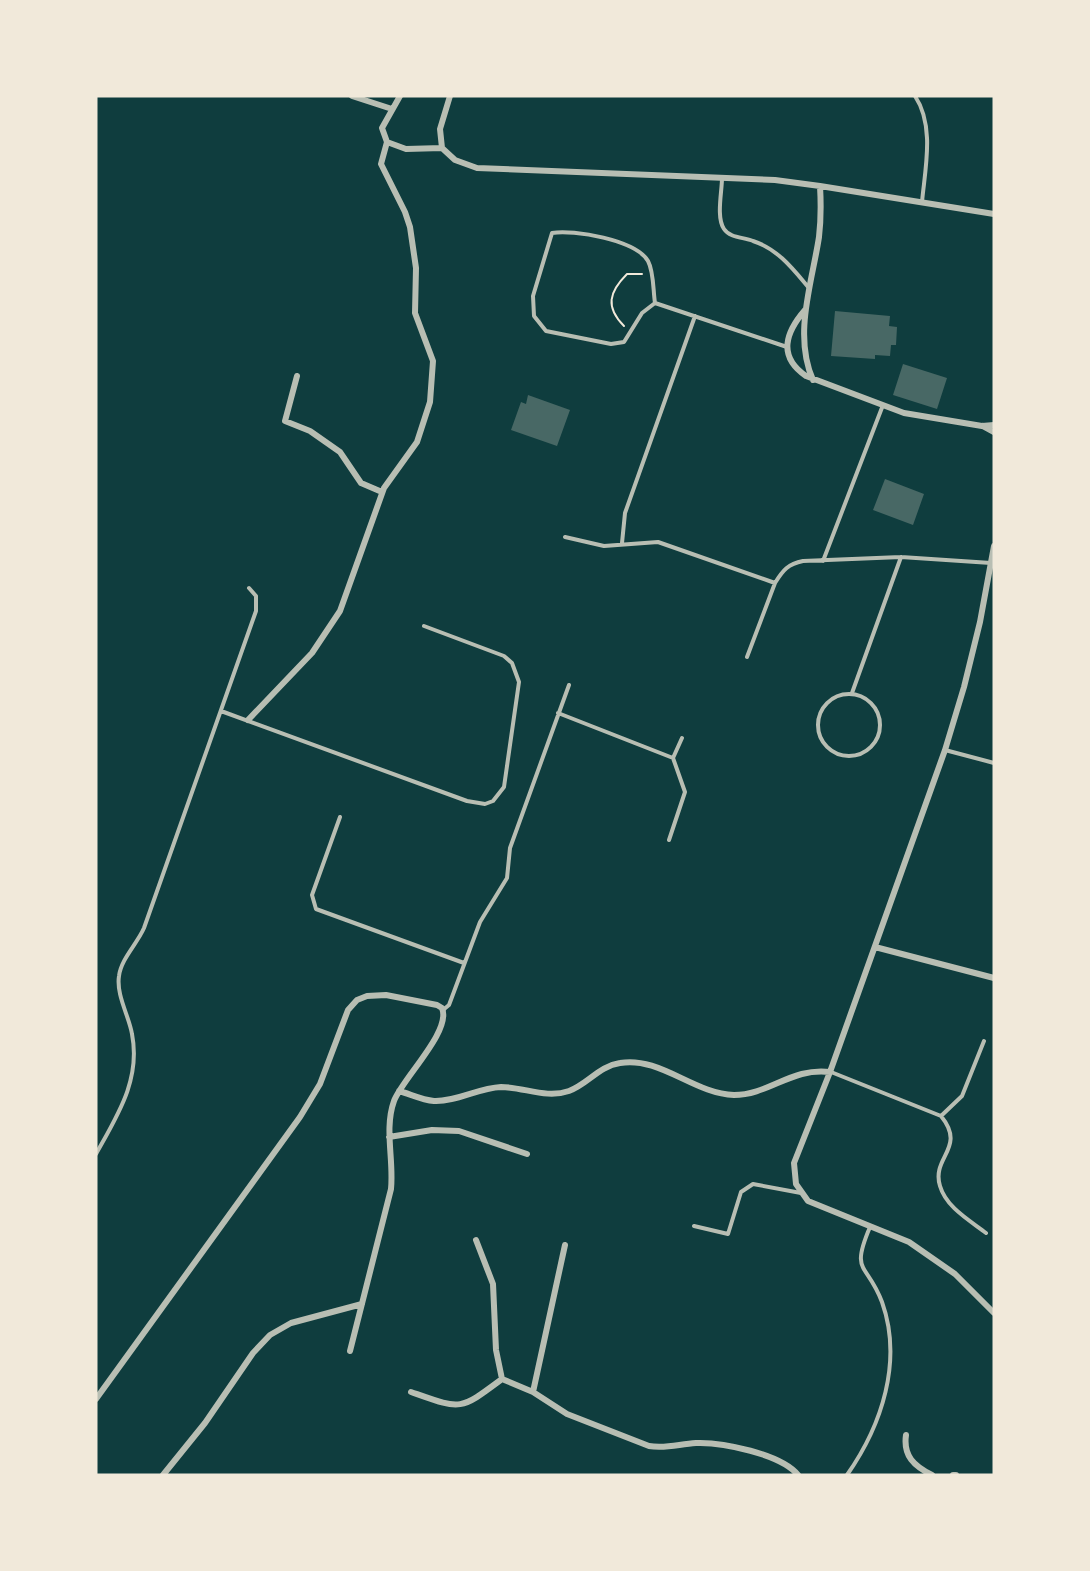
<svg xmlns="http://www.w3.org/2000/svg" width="1090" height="1571" font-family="Barlow,sans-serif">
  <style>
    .building { fill: #486865 }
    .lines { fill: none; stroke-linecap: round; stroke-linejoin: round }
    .path { stroke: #f1e9da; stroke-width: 2 }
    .service { stroke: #b8beb3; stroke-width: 4 }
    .minor { stroke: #b8beb3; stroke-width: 6 }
  </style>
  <rect width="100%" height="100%" fill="#0f3d3e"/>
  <path class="building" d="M 835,311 L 890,316 L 889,326 L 897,327 L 896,345 L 891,345 L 890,356 L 875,355 L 875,359 L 831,356 Z
    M 903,364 L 947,378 L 937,409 L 893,395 Z
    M 528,395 L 570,410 L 557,446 L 511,430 L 521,402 L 526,404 Z
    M 885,479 L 924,494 L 913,525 L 873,510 Z"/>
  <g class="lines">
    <path class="path" d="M 624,326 C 605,307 609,292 627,274 L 642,274"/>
    <path class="service" d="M 915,96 C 935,126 925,169 922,202
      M 722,178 C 722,192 716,217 724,229 C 730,238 743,237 753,241 C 778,249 793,269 809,288
      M 655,303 C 653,291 654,272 648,261 C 636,240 573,229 552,233 L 533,296 L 534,316 L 546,331 L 611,344 L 624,342 L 642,313 L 655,303 L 787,347
      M 565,537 L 604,546 L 658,542 L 775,583 L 747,657
      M 622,543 L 625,513 L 695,316
      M 823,561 L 883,405
      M 775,583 C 783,570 788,564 803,561 L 901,557 L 991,563
      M 852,693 L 901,557
      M818 725a31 31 0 1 1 62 0a31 31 0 1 1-62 0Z
      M 221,711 L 467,801 L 485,804 L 493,801 L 504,787 L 519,682 L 512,663 L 504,656 L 424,626
      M 558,713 L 673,758
      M 945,750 L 994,763
      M 340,817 L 312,895 L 316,909 L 464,963
      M 669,840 L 685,792 L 673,758 L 682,738
      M 443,1010 L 449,1005 L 480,922 L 507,878 L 510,848 L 569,685
      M 831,1072 L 941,1116 C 967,1148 931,1157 940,1186 C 946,1207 969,1220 986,1233
      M 941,1116 L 962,1096 L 984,1041
      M 96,1154 C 117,1116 141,1080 132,1034 C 129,1016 116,995 119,976 C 121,959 137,944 144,928 L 256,611 L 256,596 L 249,588
      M 694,1226 L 728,1234 L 741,1192 L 753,1184 L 801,1193
      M 847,1475 C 882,1425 903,1361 882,1302 C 867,1262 850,1274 870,1227"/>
    <path class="minor" d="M 352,96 L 392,109
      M 400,96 L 382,128 L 387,142 L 406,149 L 442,148
      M 450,96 L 440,129 L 442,148 L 455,160 L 477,168 L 775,180 L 820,186 C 821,203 821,220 819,237 C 812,283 793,335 813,380
      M 820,186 L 994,214
      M 805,310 C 786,332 777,356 806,376 L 904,413 L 982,426 L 994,425
      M 297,376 L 285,421 L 310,431 L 340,452 L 361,483 L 382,492
      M 983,426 L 994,432
      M 994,546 L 980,622 L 964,687 L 945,750 L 830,1072 L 794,1163 L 796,1184 L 808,1201 L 909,1242 L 955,1274 L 994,1313
      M 248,720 L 312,653 L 340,611 L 384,488 L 417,442 L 430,402 L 433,361 L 415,313 L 416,268 L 410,227 L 405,212 L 381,164 L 387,142
      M 875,947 L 994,978
      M 399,1091 C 410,1094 422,1100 434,1101 C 456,1102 478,1088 501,1087 C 524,1087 546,1099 569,1091 C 588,1084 599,1066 620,1063 C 660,1056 694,1094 734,1095 C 769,1095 792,1067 830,1072
      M 389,1137 L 432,1130 L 459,1131 L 527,1154
      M 476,1240 L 493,1284 L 496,1350 L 502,1379 L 533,1392
      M 565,1245 L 533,1392 L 567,1414 L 649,1446 C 666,1449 679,1444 696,1443 C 722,1442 781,1454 798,1475
      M 411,1392 C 462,1410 459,1411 502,1379
      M 96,1399 L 300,1117 L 320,1084 L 348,1010 L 357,1000 L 367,996 L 386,995 L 437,1005 L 442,1008 C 452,1031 402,1079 394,1101 C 384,1129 394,1160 391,1189 L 350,1351
      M 906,1435 C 903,1456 914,1466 932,1475
      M 163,1475 L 205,1423 L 253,1353 L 270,1335 L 291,1323 L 362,1304
      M 953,1475 L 956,1475"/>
  </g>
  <rect width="1090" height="1571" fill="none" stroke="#f1e9da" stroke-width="195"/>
</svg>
